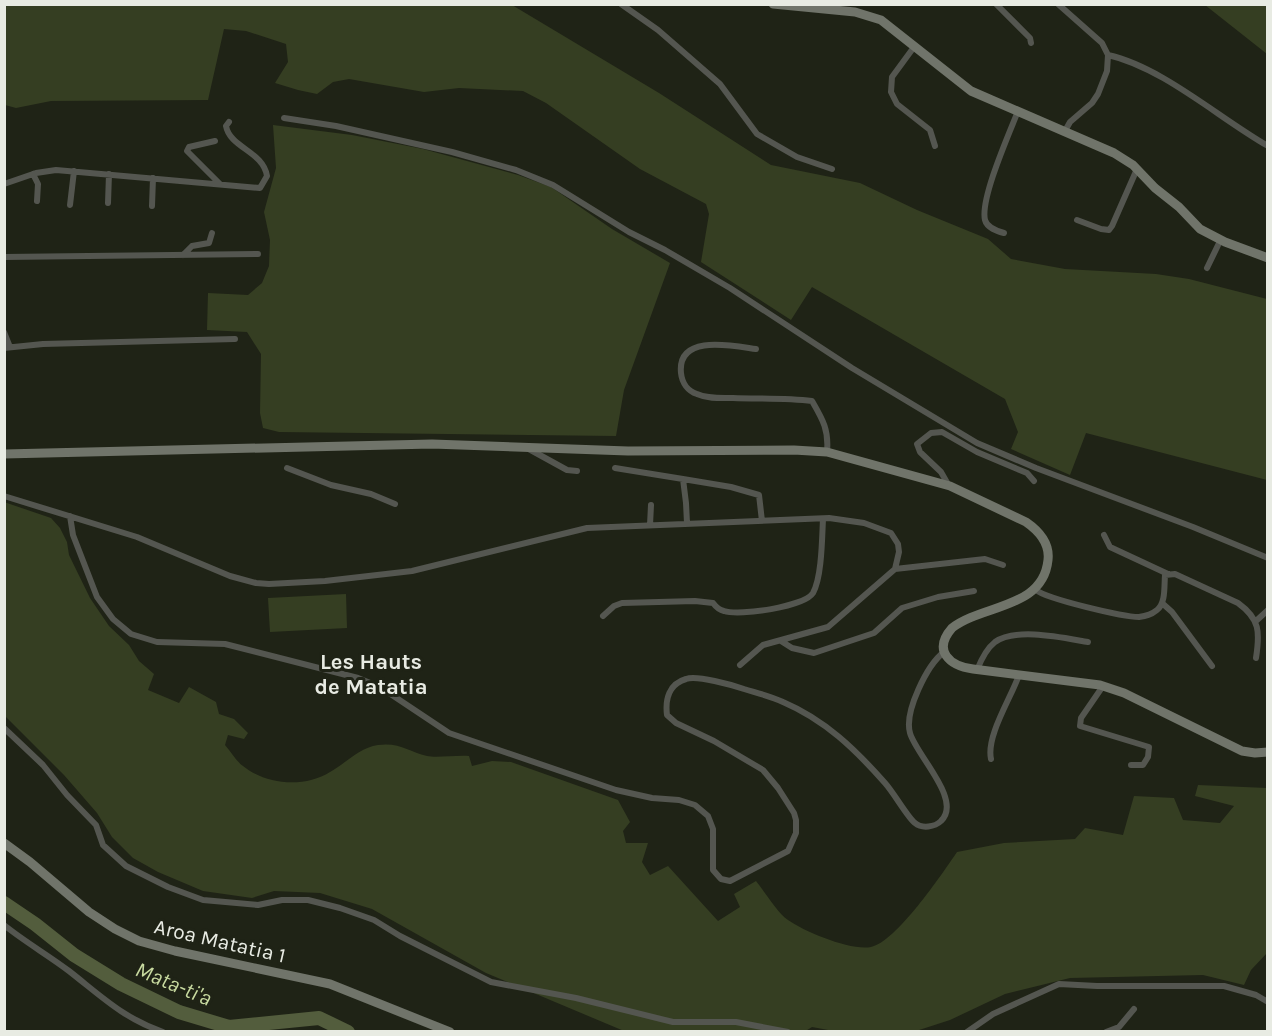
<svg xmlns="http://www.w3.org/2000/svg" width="1272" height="1036" font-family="Karla,sans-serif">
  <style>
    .green { fill: #353e22 }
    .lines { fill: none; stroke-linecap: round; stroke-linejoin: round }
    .stream { stroke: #535d3d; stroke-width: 2 }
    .river { stroke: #535d3d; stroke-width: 14 }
    .street { stroke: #545650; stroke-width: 6 }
    .secondary { stroke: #70746a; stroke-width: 9 }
    .labels { text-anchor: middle; stroke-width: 6; stroke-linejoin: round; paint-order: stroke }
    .street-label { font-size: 21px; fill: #e8ebe3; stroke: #1f2316 }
    .neighbourhood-label { font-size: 22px; font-weight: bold; fill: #e8ebe3; stroke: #1f2316 }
    .water-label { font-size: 22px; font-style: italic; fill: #c8daa0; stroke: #1f2316 }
  </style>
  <rect width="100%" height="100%" fill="#1f2316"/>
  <path class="green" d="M 4,5 L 512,5 L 659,93 L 771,165 L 860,183 L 917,210 L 988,239 L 1011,259 L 1065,269 L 1156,274 L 1189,279 L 1267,299 L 1267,480 L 1086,433 L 1070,475 L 1011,449 L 1018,432 L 1005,399 L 812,287 L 791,320 L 701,262 L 709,214 L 706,204 L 640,169 L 546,103 L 523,91 L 459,88 L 424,92 L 349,79 L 333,82 L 317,94 L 298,90 L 275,83 L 288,62 L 286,44 L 246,31 L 224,29 L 208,100 L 51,101 L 16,108 L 5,105 Z
    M 1205,5 L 1267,5 L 1267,54 Z
    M 273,125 L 352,135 L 423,149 L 518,175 L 551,187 L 612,229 L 670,263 L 624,390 L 616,436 L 279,432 L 263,428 L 260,413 L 261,354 L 247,332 L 207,330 L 208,293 L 248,295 L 262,283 L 269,266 L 270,240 L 264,212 L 276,168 Z
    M 4,502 L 51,518 L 60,528 L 67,542 L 69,555 L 90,598 L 109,626 L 129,645 L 139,661 L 154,674 L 148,690 L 179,703 L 189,687 L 216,702 L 219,714 L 234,719 L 248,733 L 244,739 L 228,735 L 225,745 C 231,752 236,761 243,766 C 266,785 305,788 330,772 C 346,763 359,748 378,745 C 400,742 409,752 427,756 C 436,758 457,755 469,756 L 472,766 L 492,761 L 511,762 L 618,800 L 630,822 L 623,831 L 626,843 L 648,843 L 642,862 L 650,875 L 668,866 L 718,921 L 740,907 L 734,894 L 756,881 C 765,892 777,912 788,920 C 805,932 851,951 871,947 C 896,942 942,874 957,852 L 1004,843 L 1075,839 L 1085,828 L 1123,835 L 1134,796 L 1174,798 L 1183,820 L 1220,823 L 1234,806 L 1195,796 L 1198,785 L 1267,788 L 1267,953 L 1251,970 L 1244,985 L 1203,975 L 1070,978 L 1005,994 L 950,1020 L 916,1031 L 839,1032 L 812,1027 L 804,1032 L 624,1031 L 486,973 L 372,909 L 320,893 L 274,891 L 252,898 L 203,891 L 158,872 L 133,858 L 112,837 L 97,813 L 64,775 L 5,716 Z
    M 346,594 L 347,628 L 270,632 L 268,598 Z"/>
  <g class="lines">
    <path class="stream" d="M 1129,1032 L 1138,1032"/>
    <path class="river" d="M 4,903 L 35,924 L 74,955 L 121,984 L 179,1012 L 229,1027 L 319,1018 L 348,1032"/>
    <path class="street" d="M 621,4 L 658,30 L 720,84 L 757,134 L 797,157 L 832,169
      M 996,4 L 1030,38 L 1031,43
      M 1058,4 L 1102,43 L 1108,55 L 1107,71 L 1098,94 L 1092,103 L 1070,122 L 1065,131
      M 914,47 L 892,77 L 891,92 L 897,104 L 930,130 L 935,146
      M 1108,55 C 1162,67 1219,118 1268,146
      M 284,118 L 336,126 L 452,152 L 516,170 L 553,185 L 629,232 L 665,250 L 730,288 L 852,368 L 977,443 L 1036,468 L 1193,527 L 1268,558
      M 215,141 L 189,147 L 187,151 L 220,184
      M 33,174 L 38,184 L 37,201
      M 4,184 L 36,173 L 56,170 L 260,188 L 267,176 C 263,151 230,148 226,126 L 229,122
      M 108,203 L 109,174
      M 70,205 L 74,171
      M 152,206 L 153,178
      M 1077,220 L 1101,229 L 1109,230 L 1112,226 L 1137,169
      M 1004,233 C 997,231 987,228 985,220 C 980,199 1009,134 1018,111
      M 183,255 L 192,246 L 209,243 L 212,233
      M 4,257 L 258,254
      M 1207,268 L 1221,239
      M 4,332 L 10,347
      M 4,348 L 43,344 L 235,339
      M 756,349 C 734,346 677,333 681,373 C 682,383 688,391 697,394 C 708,399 721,398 733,398 C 759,399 786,398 812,401 C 823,420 829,430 827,452
      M 527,448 L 567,470 L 577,471
      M 287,468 L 331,485 L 371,494 L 395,504
      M 615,468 L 683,479 L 686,503 L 687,523
      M 683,479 L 731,487 L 759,495 L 762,521
      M 949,486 L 941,472 L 920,452 L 917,444 L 931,433 L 942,432 L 977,452 L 1027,473 L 1034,481
      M 4,496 L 137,537 L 230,576 L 256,583 L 269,584 L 325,581 L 412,571 L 587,528 L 829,518 L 864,523 L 891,533 L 898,544 L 899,552 L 895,569 L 828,627 L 763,645 L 740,665
      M 70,516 L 73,535 L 97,597 L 113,619 L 131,634 L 157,642 L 225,644 L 358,678 L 380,687 L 449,733 L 616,790 L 652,798 L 679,800 L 695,805 L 708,816 L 713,829 L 713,870 L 721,879 L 730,881 L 788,851 L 796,833 L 796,820 L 794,813 L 778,788 L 763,770 L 714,741 L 676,723 L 667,715 C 665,699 669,684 686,679 C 697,675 732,685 744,689 C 757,693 770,696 783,702 C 825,720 855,749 885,783 C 894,793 908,818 915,823 C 922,829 935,827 941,821 C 963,800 916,755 910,733 C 904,712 927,665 944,652
      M 650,525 L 651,505
      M 1104,535 L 1110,547 L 1168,574
      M 895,569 L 985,559 L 1003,565
      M 1036,590 C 1047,599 1123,617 1139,617 C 1146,616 1151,615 1157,610 C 1166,603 1164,586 1165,575 L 1175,574 L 1238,603 C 1260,619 1260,632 1256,658
      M 1162,603 L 1172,612 L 1212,666
      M 603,616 L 614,606 L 622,603 L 695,601 L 713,603 C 716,607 719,610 724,611 C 740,616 804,607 813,593 C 822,577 822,537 823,519
      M 1256,621 L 1268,610
      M 781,641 L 792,648 L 814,653 L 874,633 L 902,608 L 938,597 L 974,591
      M 977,670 C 981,660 986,649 995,642 C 1016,627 1064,638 1088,642
      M 1103,686 L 1081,718 L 1080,726 L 1149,747 L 1148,757 L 1143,765 L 1131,765
      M 4,728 L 43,765 L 67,795 L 96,825 L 103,845 L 126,866 L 168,887 L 203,900 L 258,905 L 282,900 L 308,900 L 340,908 L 374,920 L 400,936 L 491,982 L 576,998 L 673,1022 L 736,1022 L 788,1032
      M 991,759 C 986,736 1011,698 1019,675
      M 4,925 C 25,942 48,955 69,971 C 101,996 123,1018 163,1032
      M 967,1032 L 993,1014 L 1059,984 L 1097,986 L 1224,986 L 1256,995 L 1268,1002
      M 1106,1032 L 1119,1027 L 1134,1009"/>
    <path class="secondary" d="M 773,4 L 855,12 L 881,20 L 971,91 L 1114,153 L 1133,165 L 1155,188 L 1179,207 L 1200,229 L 1225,242 L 1268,258
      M 4,454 L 432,444 L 628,451 L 794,450 L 827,452 L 950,486 L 1026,522 C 1039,531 1050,543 1048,560 C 1043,609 983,604 952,628 C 932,651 950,666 973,669 L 1100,685 L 1124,693 L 1242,751 L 1255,753 L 1268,752
      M 4,843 L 30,862 L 89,912 L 115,929 L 139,941 L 175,951 L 330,984 L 450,1032"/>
  </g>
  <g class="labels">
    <g class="street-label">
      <text transform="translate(220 941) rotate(13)" y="7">Aroa Matatia 1</text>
    </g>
    <g class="neighbourhood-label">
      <text x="371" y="669">Les Hauts<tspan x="371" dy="25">de Matatia</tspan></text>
    </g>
    <g class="water-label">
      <text transform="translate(174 983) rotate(23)" y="8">Mata-ti'a</text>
    </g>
  </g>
  <rect width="1272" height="1036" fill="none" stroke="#e8ebe3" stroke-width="12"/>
</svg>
